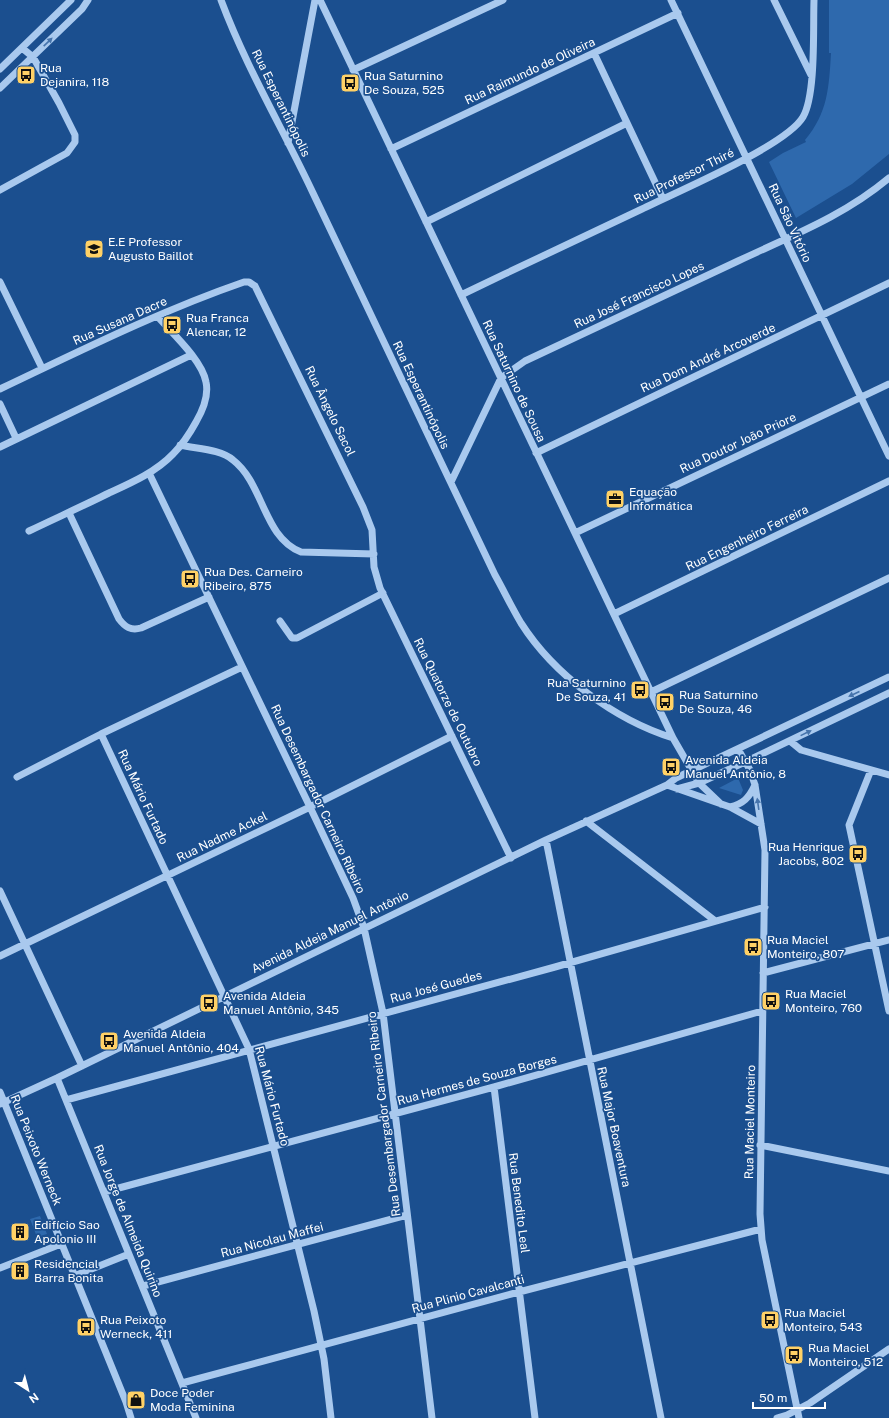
<svg xmlns="http://www.w3.org/2000/svg" width="889" height="1418" font-family="'Public Sans',sans-serif">
  <style>
    .green { fill: #2e69ad }
    .lines { fill: none; stroke-linecap: round; stroke-linejoin: round }
    .minor { stroke: #a9c9ee; stroke-width: 7 }
    .oneway { fill: #4674ac }
    .labels { text-anchor: middle; stroke-width: 3.5; stroke-linejoin: round; paint-order: stroke }
    .poi-label { font-size: 12px; fill: #fff; stroke: #1b4f8f; text-anchor: start }
    .street-label { font-size: 12px; fill: #fff; stroke: #1b4f8f }
  </style>
  <rect width="100%" height="100%" fill="#1b4f8f"/>
  <path class="green" d="M 829,0 L 889,0 L 889,154 L 852,184 L 796,218 L 769,162 L 783,153 L 806,142 L 805,140 C 828,113 829,87 831,53 L 829,53 Z
    M 738,778 L 743,790 L 741,795 L 719,788 Z
    M 40,1216 L 47,1234 L 37,1237 L 30,1219 Z"/>
  <g class="lines">
    <path class="minor" d="M 221,0 C 246,67 283,129 313,193 C 374,321 434,448 495,575 C 504,591 512,608 521,623 C 554,675 615,720 673,738
      M 320,0 L 673,738 L 699,783 L 721,804
      M 671,0 L 889,456
      M 774,0 L 811,75
      M 594,53 L 663,199
      M 0,69 L 71,0
      M 353,70 L 503,0
      M 0,88 L 82,9 L 88,0
      M 288,143 L 315,0
      M 391,149 L 678,13
      M 0,190 L 67,153 L 75,142 L 75,135 L 59,103 L 33,57 L 22,48
      M 426,222 L 627,123
      M 0,282 L 42,368
      M 461,295 C 521,266 581,238 642,209 C 676,192 786,146 803,117 C 816,95 813,28 814,0
      M 0,389 C 80,351 160,311 244,282 L 249,282 L 255,286 L 363,507 L 372,530 L 374,567 L 380,588 L 511,858
      M 0,404 L 16,438
      M 180,445 C 197,449 220,449 233,460 C 264,484 263,537 301,552 L 374,554
      M 0,447 L 191,355
      M 536,453 L 889,283
      M 149,473 L 310,807 L 353,898 L 364,928 L 383,1013 L 432,1418
      M 451,482 L 501,378 L 525,361 C 596,328 667,294 738,261 C 791,236 844,216 889,178
      M 69,513 L 119,619 C 125,627 131,631 141,628 L 209,597
      M 29,531 C 56,518 83,506 109,493 C 131,483 156,472 173,454 C 182,445 190,433 196,422 C 203,410 209,396 206,382 C 202,360 172,333 158,317
      M 575,533 L 889,384
      M 614,614 L 889,481
      M 280,621 L 292,638 L 297,638 L 383,593
      M 651,692 L 889,578
      M 101,734 L 249,1049 L 314,1311 L 324,1359 L 331,1418
      M 790,741 L 801,750 L 889,775
      M 738,749 L 750,770 L 755,785 L 765,850 L 760,1214 L 762,1240 L 799,1418
      M 871,770 L 849,825 L 889,1011
      M 17,777 L 101,734 L 242,667
      M 667,785 L 730,807 L 761,824
      M 677,789 L 699,783 L 745,762 L 889,693
      M 730,807 C 743,804 749,798 755,785
      M 586,821 L 714,920
      M 546,840 L 661,1418
      M 0,891 L 82,1066
      M 0,956 L 310,807 L 452,736
      M 763,973 L 889,940
      M 57,1078 L 196,1418
      M 494,1087 L 535,1418
      M 0,1092 L 126,1402 L 131,1418
      M 66,1100 L 555,967 L 765,907
      M 0,1104 L 57,1078 L 546,840 L 667,785 L 676,778 L 889,677
      M 760,1145 L 889,1171
      M 104,1192 L 494,1087 L 762,1011
      M 0,1268 L 61,1244
      M 74,1276 L 129,1254
      M 143,1286 L 407,1215
      M 182,1383 L 519,1292 L 761,1229
      M 777,1418 L 787,1415 L 810,1403 L 889,1349"/>
  </g>
  <defs><path id="oneway-solid" d="M-6-.8H1V-3.2L6.5 0L1 3.2V.8H-6Z"/></defs>
  <g class="oneway">
    <use href="#oneway-solid" transform="translate(48 42) rotate(-44)"/>
    <use href="#oneway-solid" transform="translate(854 694) rotate(155)"/>
    <use href="#oneway-solid" transform="translate(806 733) rotate(-26)"/>
    <use href="#oneway-solid" transform="translate(758 804) rotate(-98)"/>
  </g>
  <defs>
    <g id="bus-square" transform="scale(1)"><rect x="-9" y="-9" width="18" height="18" rx="4" fill="#ffd166" stroke="#1b4f8f"/><path d="M-5-6H5V4H4V6H2V4H-2V6H-4V4H-5ZM-3.5-4V0h7V-4ZM-3.5 1.2v1.5H-2V1.2ZM2 1.2v1.5H3.5V1.2Z" fill="#111"/></g>
    <g id="school-square" transform="scale(1)"><rect x="-9" y="-9" width="18" height="18" rx="4" fill="#ffd166" stroke="#1b4f8f"/><path d="M0-5L7-2L0 1L-7-2ZM-4 1L0 2.5L4 1V4Q0 6-4 4Z" fill="#111"/></g>
    <g id="office-square" transform="scale(1)"><rect x="-9" y="-9" width="18" height="18" rx="4" fill="#ffd166" stroke="#1b4f8f"/><path d="M-6-3h4V-5.5h4V-3h4V5H-6ZM-1-4.5V-3h2v-1.5ZM-6 0V1H6V0Z" fill="#111"/></g>
    <g id="building-square" transform="scale(1)"><rect x="-9" y="-9" width="18" height="18" rx="4" fill="#ffd166" stroke="#1b4f8f"/><path d="M-4-6H4V6H1V3H-1V6H-4ZM-2.5-4.3h1.7v1.8h-1.7ZM.8-4.3h1.7v1.8H.8ZM-2.5-1h1.7V.8h-1.7ZM.8-1h1.7V.8H.8Z" fill="#111"/></g>
    <g id="shop-square" transform="scale(1)"><rect x="-9" y="-9" width="18" height="18" rx="4" fill="#ffd166" stroke="#1b4f8f"/><path d="M-5-2.5h2.3a2.7 3.5 0 0 1 5.4 0H5L5.5 6h-11ZM-1.5-2.5h3a1.5 2.3 0 0 0-3 0Z" fill="#111"/></g>
  </defs>
  <g fill-rule="evenodd">
    <use href="#bus-square" x="26" y="75"/>
    <use href="#bus-square" x="350" y="83"/>
    <use href="#school-square" x="94" y="249"/>
    <use href="#bus-square" x="172" y="325"/>
    <use href="#office-square" x="615" y="499"/>
    <use href="#bus-square" x="190" y="579"/>
    <use href="#bus-square" x="640" y="690"/>
    <use href="#bus-square" x="665" y="702"/>
    <use href="#bus-square" x="671" y="767"/>
    <use href="#bus-square" x="858" y="854"/>
    <use href="#bus-square" x="753" y="947"/>
    <use href="#bus-square" x="771" y="1001"/>
    <use href="#bus-square" x="209" y="1003"/>
    <use href="#bus-square" x="109" y="1041"/>
    <use href="#building-square" x="20" y="1232"/>
    <use href="#building-square" x="20" y="1271"/>
    <use href="#bus-square" x="770" y="1320"/>
    <use href="#bus-square" x="86" y="1327"/>
    <use href="#bus-square" x="794" y="1355"/>
    <use href="#shop-square" x="136" y="1400"/>
  </g>
  <g class="labels">
    <g class="poi-label">
      <text x="40" y="72">Rua<tspan x="40" dy="14">Dejanira, 118</tspan></text>
      <text x="364" y="80">Rua Saturnino<tspan x="364" dy="14">De Souza, 525</tspan></text>
      <text x="108" y="246">E.E Professor<tspan x="108" dy="14">Augusto Baillot</tspan></text>
      <text x="186" y="322">Rua Franca<tspan x="186" dy="14">Alencar, 12</tspan></text>
      <text x="629" y="496">Equação<tspan x="629" dy="14">Informática</tspan></text>
      <text x="204" y="576">Rua Des. Carneiro<tspan x="204" dy="14">Ribeiro, 875</tspan></text>
      <text x="626" y="687" text-anchor="end">Rua Saturnino<tspan x="626" dy="14">De Souza, 41</tspan></text>
      <text x="679" y="699">Rua Saturnino<tspan x="679" dy="14">De Souza, 46</tspan></text>
      <text x="685" y="764">Avenida Aldeia<tspan x="685" dy="14">Manuel Antônio, 8</tspan></text>
      <text x="844" y="851" text-anchor="end">Rua Henrique<tspan x="844" dy="14">Jacobs, 802</tspan></text>
      <text x="767" y="944">Rua Maciel<tspan x="767" dy="14">Monteiro, 807</tspan></text>
      <text x="785" y="998">Rua Maciel<tspan x="785" dy="14">Monteiro, 760</tspan></text>
      <text x="223" y="1000">Avenida Aldeia<tspan x="223" dy="14">Manuel Antônio, 345</tspan></text>
      <text x="123" y="1038">Avenida Aldeia<tspan x="123" dy="14">Manuel Antônio, 404</tspan></text>
      <text x="34" y="1229">Edifício Sao<tspan x="34" dy="14">Apolonio III</tspan></text>
      <text x="34" y="1268">Residencial<tspan x="34" dy="14">Barra Bonita</tspan></text>
      <text x="784" y="1317">Rua Maciel<tspan x="784" dy="14">Monteiro, 543</tspan></text>
      <text x="100" y="1324">Rua Peixoto<tspan x="100" dy="14">Werneck, 411</tspan></text>
      <text x="808" y="1352">Rua Maciel<tspan x="808" dy="14">Monteiro, 512</tspan></text>
      <text x="150" y="1397">Doce Poder<tspan x="150" dy="14">Moda Feminina</tspan></text>
    </g>
    <g class="street-label">
      <text transform="translate(530 71) rotate(-25)" y="4">Rua Raimundo de Oliveira</text>
      <text transform="translate(281 103) rotate(64)" y="4">Rua Esperantinópolis</text>
      <text transform="translate(684 176) rotate(-26)" y="4">Rua Professor Thiré</text>
      <text transform="translate(790 223) rotate(65)" y="4">Rua São Vitório</text>
      <text transform="translate(639 295) rotate(-25)" y="4">Rua José Francisco Lopes</text>
      <text transform="translate(120 321) rotate(-24)" y="4">Rua Susana Dacre</text>
      <text transform="translate(708 358) rotate(-25)" y="4">Rua Dom André Arcoverde</text>
      <text transform="translate(514 381) rotate(65)" y="4">Rua Saturnino de Sousa</text>
      <text transform="translate(421 395) rotate(65)" y="4">Rua Esperantinópolis</text>
      <text transform="translate(330 411) rotate(64)" y="4">Rua Ângelo Sacol</text>
      <text transform="translate(738 443) rotate(-25)" y="4">Rua Doutor João Priore</text>
      <text transform="translate(747 538) rotate(-26)" y="4">Rua Engenheiro Ferreira</text>
      <text transform="translate(448 702) rotate(64)" y="4">Rua Quatorze de Outubro</text>
      <text transform="translate(143 797) rotate(65)" y="4">Rua Mário Furtado</text>
      <text transform="translate(318 799) rotate(65)" y="4">Rua Desembargador Carneiro Ribeiro</text>
      <text transform="translate(222 837) rotate(-26)" y="4">Rua Nadme Ackel</text>
      <text transform="translate(330 932) rotate(-26)" y="4">Avenida Aldeia Manuel Antônio</text>
      <text transform="translate(436 987) rotate(-15)" y="4">Rua José Guedes</text>
      <text transform="translate(477 1080) rotate(-15)" y="4">Rua Hermes de Souza Borges</text>
      <text transform="translate(272 1096) rotate(75)" y="4">Rua Mário Furtado</text>
      <text transform="translate(384 1114) rotate(-97)" y="4">Rua Desembargador Carneiro Ribeiro</text>
      <text transform="translate(750 1122) rotate(-89)" y="4">Rua Maciel Monteiro</text>
      <text transform="translate(614 1127) rotate(78)" y="4">Rua Major Boaventura</text>
      <text transform="translate(36 1150) rotate(68)" y="4">Rua Peixoto Werneck</text>
      <text transform="translate(519 1203) rotate(83)" y="4">Rua Benedito Leal</text>
      <text transform="translate(128 1221) rotate(68)" y="4">Rua Jorge de Almeida Quirino</text>
      <text transform="translate(272 1240) rotate(-15)" y="4">Rua Nicolau Maffei</text>
      <text transform="translate(468 1294) rotate(-15)" y="4">Rua Plinio Cavalcanti</text>
    </g>
  </g>
  <g transform="translate(28 1390) rotate(144)" stroke="#1b4f8f" stroke-width="3" paint-order="stroke">
  <path d="M0-3L7 15L0 10L-7 15Z" fill="#ffffff"/>
  <text y="-6" font-size="11" font-weight="bold" text-anchor="middle" fill="#ffffff">N</text>
  </g>
  <path d="M753 1402v6h72v-6" fill="none" stroke="#ffffff" stroke-width="2"/>
  <text x="759" y="1402" font-size="12" fill="#ffffff" stroke="#1b4f8f" stroke-width="3" paint-order="stroke">50 m</text>
</svg>
